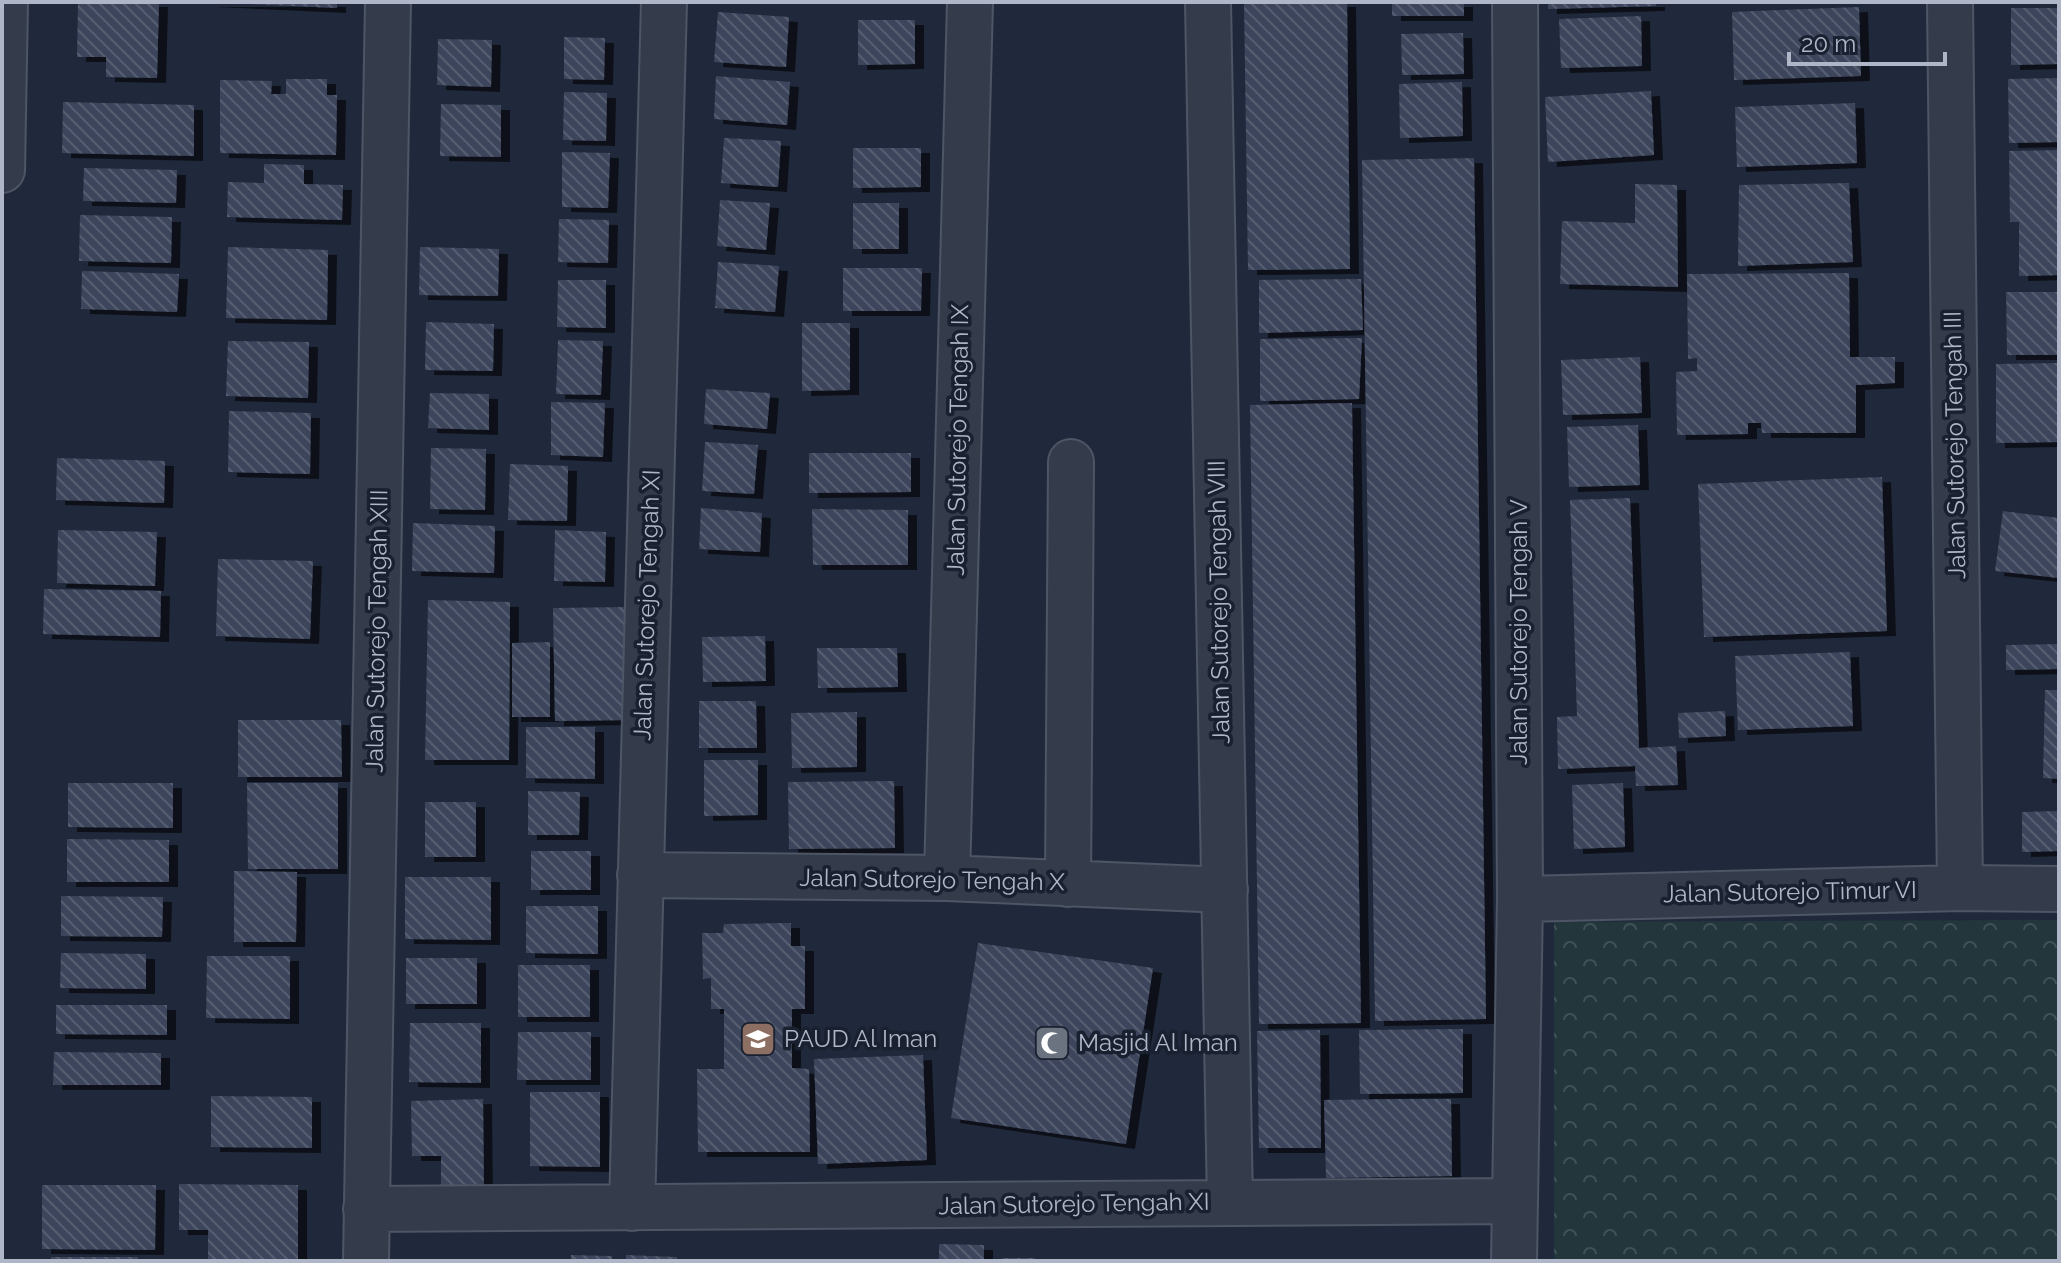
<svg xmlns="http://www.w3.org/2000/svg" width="2061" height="1263" font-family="Raleway,sans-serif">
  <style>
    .forest { fill: url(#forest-crowns) }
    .building { fill: url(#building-back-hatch); filter: url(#shadow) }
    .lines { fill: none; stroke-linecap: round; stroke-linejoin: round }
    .minor-casing { stroke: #4e5665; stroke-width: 48 }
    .minor { stroke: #343b4b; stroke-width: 44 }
    .labels { text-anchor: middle; stroke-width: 7; stroke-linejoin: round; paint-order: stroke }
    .street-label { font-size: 24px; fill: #aeb6c7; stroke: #19202f }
    .poi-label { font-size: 24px; fill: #aeb6c7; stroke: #19202f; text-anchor: start }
  </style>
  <defs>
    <pattern id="forest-crowns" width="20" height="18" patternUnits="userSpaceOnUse" patternTransform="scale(2)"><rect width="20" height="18" fill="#22363c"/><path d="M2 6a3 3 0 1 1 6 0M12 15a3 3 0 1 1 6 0" fill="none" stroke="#405157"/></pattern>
    <pattern id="building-back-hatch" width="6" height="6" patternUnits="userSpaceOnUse" patternTransform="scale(2)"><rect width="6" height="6" fill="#3c455b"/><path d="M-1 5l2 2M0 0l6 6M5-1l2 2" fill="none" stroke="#565e71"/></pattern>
    <filter id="shadow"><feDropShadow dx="9" dy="5" stdDeviation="0" flood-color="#0009"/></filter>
  </defs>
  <rect width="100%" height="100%" fill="#20293b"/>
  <path class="forest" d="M 2059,920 L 2059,1261 L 1554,1261 L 1554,922 Z"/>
  <path class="building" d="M 78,2 L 159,2 L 157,78 L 106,77 L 106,57 L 77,57 Z
    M 207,2 L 337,2 L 337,8 Z
    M 1244,2 L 1347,2 L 1350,269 L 1248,270 Z
    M 1392,2 L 1464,2 L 1464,16 L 1392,16 Z
    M 1548,2 L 1656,2 L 1656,6 L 1548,9 Z
    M 1859,7 L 1861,76 L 1734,80 L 1732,12 Z
    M 2011,8 L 2059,8 L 2059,64 L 2011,65 Z
    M 718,12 L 789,17 L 786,67 L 714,62 Z
    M 1641,16 L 1642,66 L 1561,68 L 1559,19 Z
    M 858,20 L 915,20 L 915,64 L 858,65 Z
    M 1463,33 L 1464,74 L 1402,75 L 1401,34 Z
    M 564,37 L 605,38 L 604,80 L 564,79 Z
    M 438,39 L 492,40 L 491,87 L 437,85 Z
    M 716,76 L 790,82 L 787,125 L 714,119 Z
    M 2059,78 L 2059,142 L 2009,143 L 2008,79 Z
    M 286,79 L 327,79 L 327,95 L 337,95 L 336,155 L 220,153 L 220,80 L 272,81 L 271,94 L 286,94 Z
    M 1462,82 L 1463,136 L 1400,138 L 1399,84 Z
    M 1651,91 L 1654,155 L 1548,162 L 1545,97 Z
    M 564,92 L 607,93 L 606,141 L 563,140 Z
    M 63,102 L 194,105 L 194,156 L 62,153 Z
    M 1855,103 L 1857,163 L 1737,167 L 1735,107 Z
    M 441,104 L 501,105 L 501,157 L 440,156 Z
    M 724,138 L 781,141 L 778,187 L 721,183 Z
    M 853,148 L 921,148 L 921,187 L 853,188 Z
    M 2059,150 L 2059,275 L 2019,276 L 2019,222 L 2010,222 L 2009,151 Z
    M 562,152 L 610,153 L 608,208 L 562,207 Z
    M 1474,158 L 1486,1019 L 1375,1021 L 1362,160 Z
    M 264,164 L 304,165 L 304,184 L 343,185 L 342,220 L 227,217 L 228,182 L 264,183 Z
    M 84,168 L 177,170 L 176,203 L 83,201 Z
    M 1849,183 L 1853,262 L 1738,266 L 1739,185 Z
    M 1635,184 L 1677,185 L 1678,287 L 1560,284 L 1562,221 L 1635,223 Z
    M 720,200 L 770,203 L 766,250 L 717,246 Z
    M 853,203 L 899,203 L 899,249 L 853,249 Z
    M 80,215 L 172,217 L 171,263 L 79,261 Z
    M 559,219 L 609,220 L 608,263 L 558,262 Z
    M 228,247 L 328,250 L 327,320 L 226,318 Z
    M 420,247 L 499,249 L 498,296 L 419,295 Z
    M 718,262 L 779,266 L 775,312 L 715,308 Z
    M 843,268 L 922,268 L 921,311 L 843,311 Z
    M 82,271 L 179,274 L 177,312 L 81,309 Z
    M 1849,273 L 1850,357 L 1895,357 L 1895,383 L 1856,385 L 1856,433 L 1762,433 L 1761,423 L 1748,423 L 1748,434 L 1677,435 L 1676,372 L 1697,371 L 1697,358 L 1688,359 L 1687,274 Z
    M 1361,279 L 1363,330 L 1259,333 L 1259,280 Z
    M 558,280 L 606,280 L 606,328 L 557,327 Z
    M 2006,292 L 2059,292 L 2059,355 L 2007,355 Z
    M 426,322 L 494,324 L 493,371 L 425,370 Z
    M 802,323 L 850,323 L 850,390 L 802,391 Z
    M 1362,338 L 1359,399 L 1260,401 L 1260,339 Z
    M 558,340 L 603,341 L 601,395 L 556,394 Z
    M 228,341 L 309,342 L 308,398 L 226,396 Z
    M 1640,357 L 1642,413 L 1563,415 L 1561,360 Z
    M 2059,363 L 2059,442 L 1996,443 L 1996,364 Z
    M 706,389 L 770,393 L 767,429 L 704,424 Z
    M 430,393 L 489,394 L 489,430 L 428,428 Z
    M 551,402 L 605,403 L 603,457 L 551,455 Z
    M 1352,403 L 1361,1023 L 1259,1024 L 1250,405 Z
    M 229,411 L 311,413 L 310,474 L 228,472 Z
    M 1638,425 L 1640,485 L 1569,487 L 1567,427 Z
    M 705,442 L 758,445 L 754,494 L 702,491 Z
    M 431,448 L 486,449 L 485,510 L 430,509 Z
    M 809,453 L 911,453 L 911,492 L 809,493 Z
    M 57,458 L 165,461 L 164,503 L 56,500 Z
    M 510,464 L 568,466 L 567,521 L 508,520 Z
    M 1882,477 L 1887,631 L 1704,637 L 1698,484 Z
    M 1630,498 L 1639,748 L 1676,746 L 1678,785 L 1636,786 L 1635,766 L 1558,769 L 1557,717 L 1577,716 L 1570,500 Z
    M 701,508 L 762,513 L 760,552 L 699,549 Z
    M 812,509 L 908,510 L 908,565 L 813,565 Z
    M 2003,511 L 2059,518 L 2059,578 L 1995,571 Z
    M 413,523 L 495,526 L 494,573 L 412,571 Z
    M 58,530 L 157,532 L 155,586 L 57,583 Z
    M 555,530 L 606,532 L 605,582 L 554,581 Z
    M 218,559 L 313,561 L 310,639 L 216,636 Z
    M 44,589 L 161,591 L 160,637 L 43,634 Z
    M 428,600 L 510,602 L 509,760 L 425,760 Z
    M 628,607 L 630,720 L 555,721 L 553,608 Z
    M 765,636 L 766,681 L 703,682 L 702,637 Z
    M 550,642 L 550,717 L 512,717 L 512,643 Z
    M 2059,644 L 2059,669 L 2006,670 L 2006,645 Z
    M 817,648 L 897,648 L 898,687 L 818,688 Z
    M 1850,652 L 1853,726 L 1738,730 L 1735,656 Z
    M 2045,690 L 2059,690 L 2059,779 L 2043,778 Z
    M 699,701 L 756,701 L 757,748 L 699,748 Z
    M 1725,711 L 1726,736 L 1679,738 L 1678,713 Z
    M 857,712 L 857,767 L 792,768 L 791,713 Z
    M 238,720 L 341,720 L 342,777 L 238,777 Z
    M 526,727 L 595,727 L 595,779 L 526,778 Z
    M 704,760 L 758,760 L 758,815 L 704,816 Z
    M 894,781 L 895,848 L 789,849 L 788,782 Z
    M 68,783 L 173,783 L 173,828 L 68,827 Z
    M 247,783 L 338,783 L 338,869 L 248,869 Z
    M 1623,783 L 1625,847 L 1574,849 L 1572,785 Z
    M 528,791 L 580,792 L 579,835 L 528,835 Z
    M 425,802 L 476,802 L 476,857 L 425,857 Z
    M 2059,811 L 2059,851 L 2022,852 L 2022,812 Z
    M 67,839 L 169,840 L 169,882 L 67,882 Z
    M 531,851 L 591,851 L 591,890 L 531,890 Z
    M 234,871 L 297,872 L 296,942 L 234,942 Z
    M 405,877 L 491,877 L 491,940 L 405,939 Z
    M 61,896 L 163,897 L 162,937 L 61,936 Z
    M 526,906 L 598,906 L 598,954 L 526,953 Z
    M 791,923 L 791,946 L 805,946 L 805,1009 L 792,1009 L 792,1068 L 809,1069 L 810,1152 L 698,1152 L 697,1069 L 724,1069 L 724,1009 L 711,1009 L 711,978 L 703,979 L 702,933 L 723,933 L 724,924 Z
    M 978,943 L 1153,968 L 1126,1144 L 951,1118 Z
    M 61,953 L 146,954 L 146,989 L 60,988 Z
    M 207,956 L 290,956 L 290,1019 L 206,1018 Z
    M 406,958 L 477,958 L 477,1004 L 406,1004 Z
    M 518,965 L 590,965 L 590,1017 L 518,1017 Z
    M 56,1005 L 167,1005 L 167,1035 L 56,1034 Z
    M 410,1023 L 481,1023 L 481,1083 L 409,1082 Z
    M 1463,1029 L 1463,1093 L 1360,1094 L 1359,1030 Z
    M 1320,1030 L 1321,1148 L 1259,1148 L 1257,1031 Z
    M 518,1032 L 591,1032 L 591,1080 L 517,1080 Z
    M 54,1052 L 161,1053 L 161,1085 L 53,1085 Z
    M 923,1055 L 927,1160 L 818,1164 L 814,1059 Z
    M 530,1092 L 600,1092 L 600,1167 L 530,1166 Z
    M 211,1096 L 312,1097 L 312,1148 L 211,1147 Z
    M 483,1099 L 484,1192 L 441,1192 L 441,1156 L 412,1156 L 411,1101 Z
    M 1403,1099 L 1451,1099 L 1452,1176 L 1326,1178 L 1324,1100 Z
    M 179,1184 L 298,1185 L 298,1261 L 208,1261 L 208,1230 L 179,1230 Z
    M 42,1185 L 156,1185 L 155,1250 L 42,1249 Z
    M 939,1244 L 984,1245 L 984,1261 L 939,1261 Z
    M 571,1255 L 612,1256 L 612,1261 L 571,1261 Z
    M 626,1255 L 677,1257 L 677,1261 L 626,1261 Z
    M 51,1257 L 138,1257 L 138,1261 L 51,1261 Z
    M 1002,1258 L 1035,1258 L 1035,1261 L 1002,1261 Z"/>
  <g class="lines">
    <g class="minor-casing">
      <path id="minor" d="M 1208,2 L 1230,1203
        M 1950,2 L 1960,888
        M 2,170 L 5,2
        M 640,875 L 947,878 L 1225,890
        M 947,878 L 970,2
        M 1068,884 L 1071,462
        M 1520,899 L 1960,888 L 2059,889
        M 632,1208 L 664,2
        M 366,1209 L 1515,1201
        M 366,1261 L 388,2
        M 1514,1261 L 1520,899 L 1515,2"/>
    </g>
    <use href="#minor" class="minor"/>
  </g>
  <defs>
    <g id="school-square" transform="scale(1.8)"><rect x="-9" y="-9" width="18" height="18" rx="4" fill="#8d6e63" stroke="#19202f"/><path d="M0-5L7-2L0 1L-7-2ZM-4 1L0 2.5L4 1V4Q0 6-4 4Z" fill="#fff"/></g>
    <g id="mosque-square" transform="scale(1.8)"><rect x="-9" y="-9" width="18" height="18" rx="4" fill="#6b7280" stroke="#19202f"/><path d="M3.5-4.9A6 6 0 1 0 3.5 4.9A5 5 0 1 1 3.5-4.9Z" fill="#fff"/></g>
  </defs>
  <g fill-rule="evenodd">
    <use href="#school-square" x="758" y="1039"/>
    <use href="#mosque-square" x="1052" y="1043"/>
  </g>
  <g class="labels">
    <g class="street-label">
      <text transform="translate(958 440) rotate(-89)" y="8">Jalan Sutorejo Tengah IX</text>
      <text transform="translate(1955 445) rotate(-91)" y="8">Jalan Sutorejo Tengah III</text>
      <text transform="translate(1219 602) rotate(-91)" y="8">Jalan Sutorejo Tengah VIII</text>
      <text transform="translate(647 605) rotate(-88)" y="8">Jalan Sutorejo Tengah XI</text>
      <text transform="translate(377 631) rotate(-89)" y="8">Jalan Sutorejo Tengah XIII</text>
      <text transform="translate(1519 632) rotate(-90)" y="8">Jalan Sutorejo Tengah V</text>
      <text transform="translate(932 880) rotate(1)" y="8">Jalan Sutorejo Tengah X</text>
      <text transform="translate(1790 892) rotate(-1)" y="8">Jalan Sutorejo Timur VI</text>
      <text transform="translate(1074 1204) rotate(-1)" y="8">Jalan Sutorejo Tengah XI</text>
    </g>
    <g class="poi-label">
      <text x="784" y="1047">PAUD Al Iman</text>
      <text x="1078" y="1051">Masjid Al Iman</text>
    </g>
  </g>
  <rect width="2061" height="1263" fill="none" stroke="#aeb6c7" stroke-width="8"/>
  <path d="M1789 52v12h156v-12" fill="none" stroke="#aeb6c7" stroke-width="4"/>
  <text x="1801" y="52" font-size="24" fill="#aeb6c7" stroke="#19202f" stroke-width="6" paint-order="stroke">20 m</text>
</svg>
